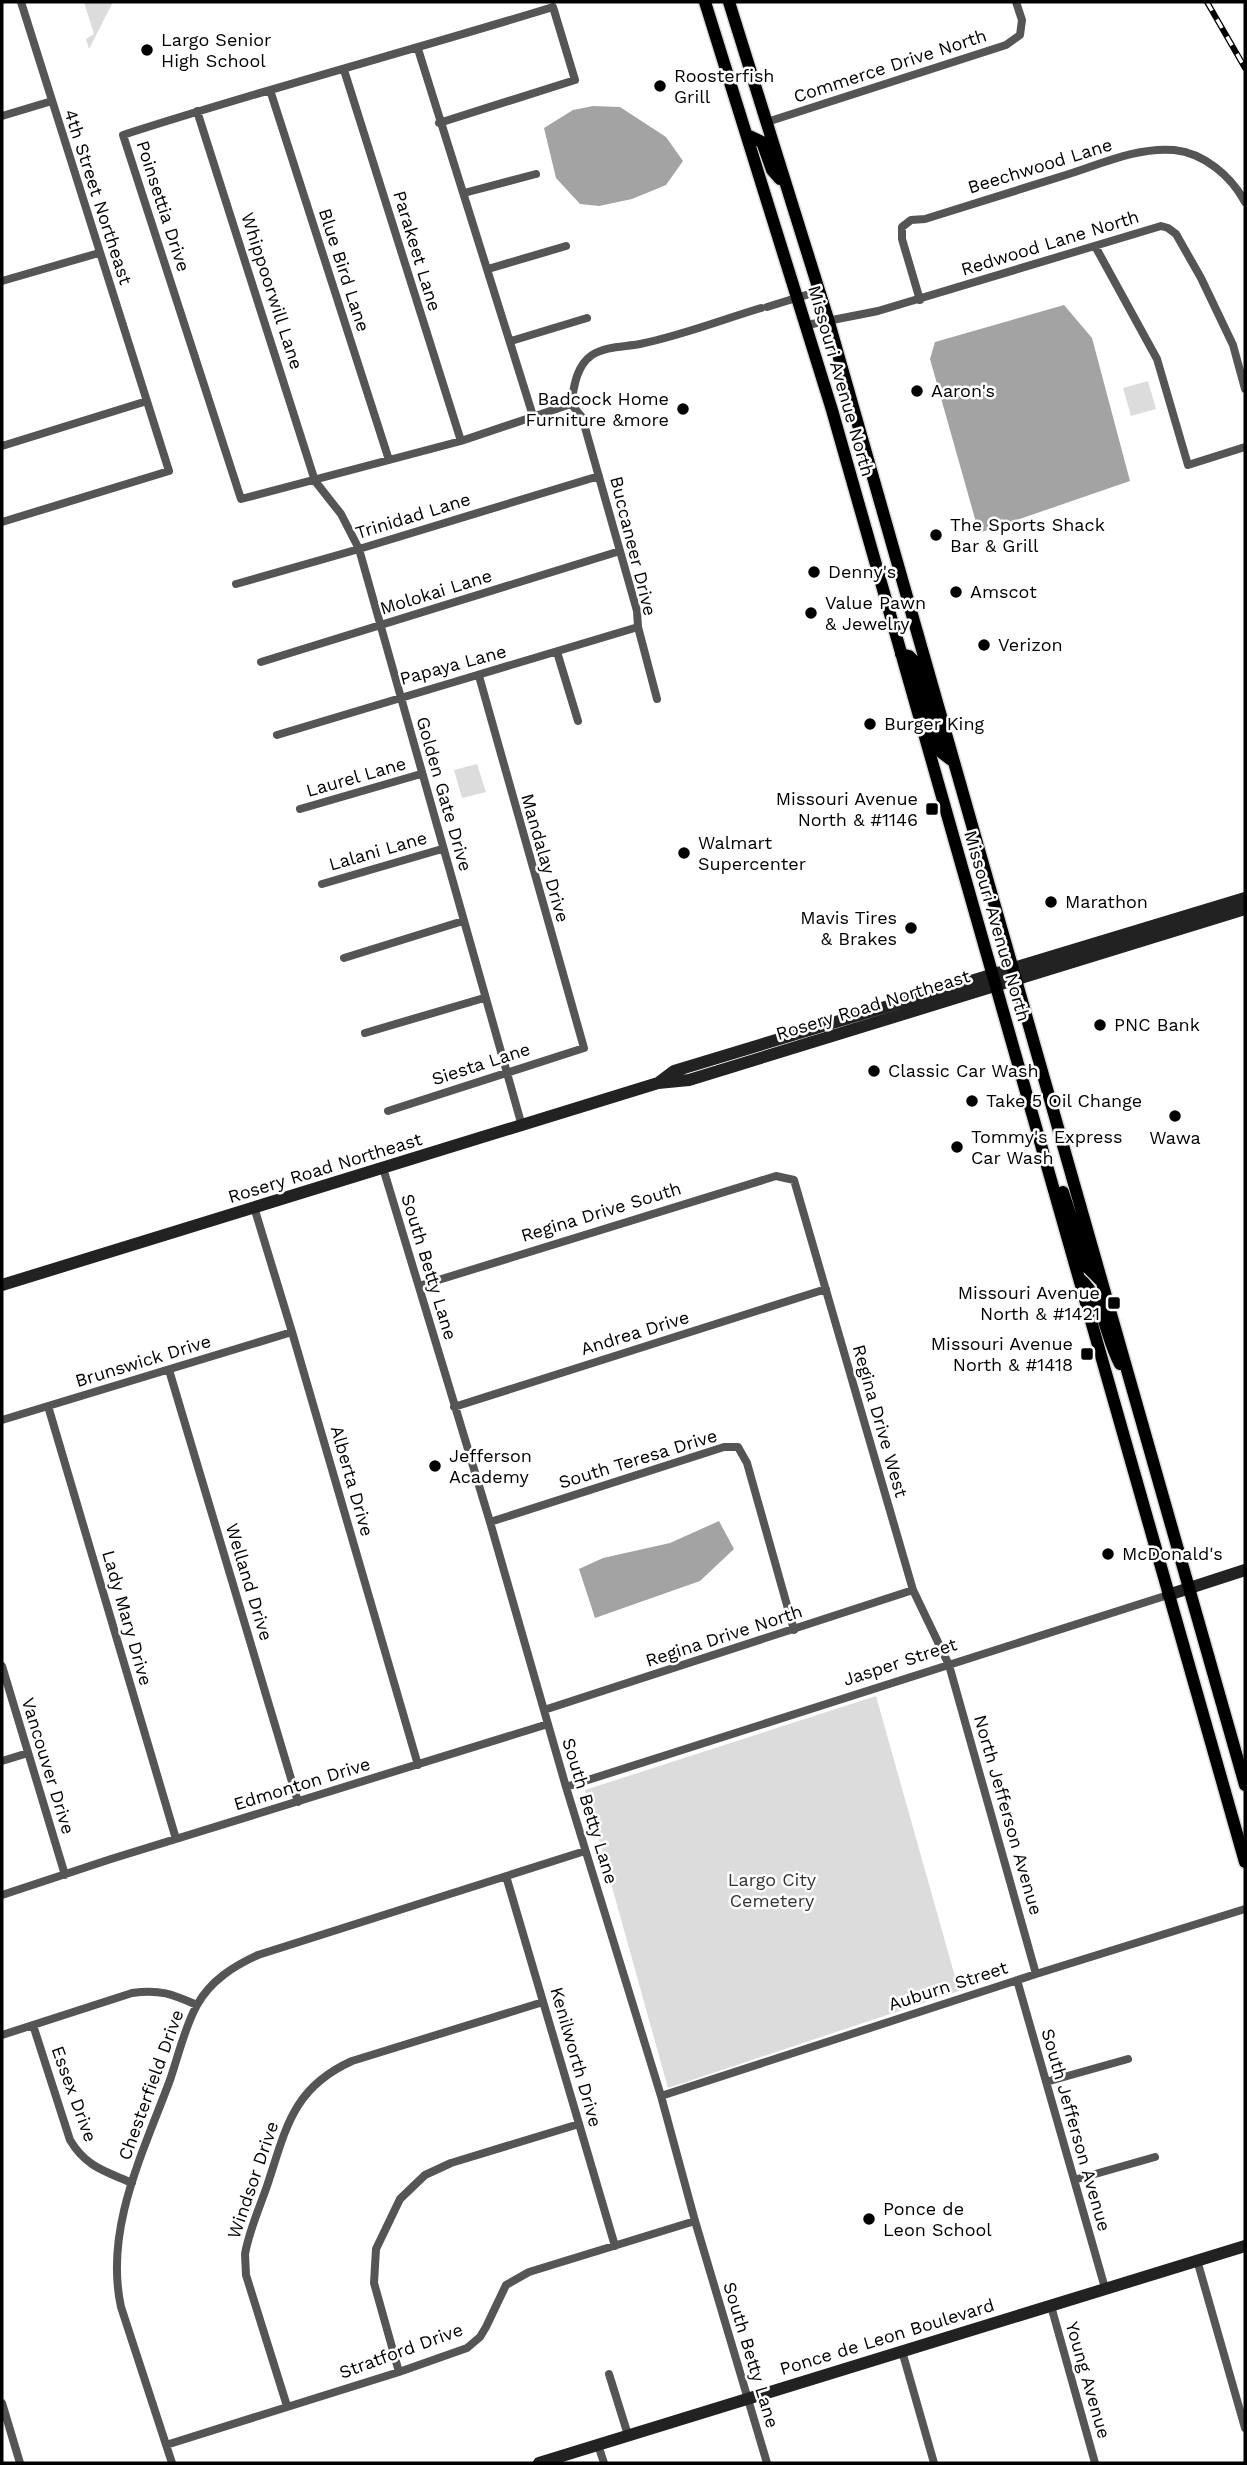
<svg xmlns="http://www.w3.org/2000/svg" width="1247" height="2465" font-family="'Work Sans',sans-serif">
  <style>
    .green { fill: #dcdcdc }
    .water { fill: #a3a3a3 }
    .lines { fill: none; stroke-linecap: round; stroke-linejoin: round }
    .primary-casing { stroke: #dbdbdb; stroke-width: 15 }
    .street { stroke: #555; stroke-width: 8 }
    .secondary { stroke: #222; stroke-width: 12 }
    .primary { stroke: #000; stroke-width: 12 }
    .rail-casing { stroke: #000; stroke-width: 6 }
    .rail { stroke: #fff; stroke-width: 3.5; stroke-dasharray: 10; stroke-linecap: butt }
    .poi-dot { fill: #000; stroke: #fff; stroke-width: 2.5 }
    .labels { text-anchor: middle; stroke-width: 5; stroke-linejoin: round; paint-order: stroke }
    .poi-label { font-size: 18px; fill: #000; stroke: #fff; text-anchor: start }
    .street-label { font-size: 18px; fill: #000; stroke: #fff }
    .park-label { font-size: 18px; fill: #333; stroke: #fff }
  </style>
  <rect width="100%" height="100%" fill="#fff"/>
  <path class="green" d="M 84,2 L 113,2 L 89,49 L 86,39 L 94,34 Z
    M 1148,381 L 1156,409 L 1131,416 L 1123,388 Z
    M 477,764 L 486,792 L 462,798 L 454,770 Z
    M 876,1696 L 959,1991 L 668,2088 L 585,1790 Z"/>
  <path class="water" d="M 593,106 L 620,107 L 666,137 L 683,161 L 666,185 L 632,199 L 599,206 L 580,204 L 556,178 L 544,128 L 573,110 Z
    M 1064,305 L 1092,338 L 1130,481 L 979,533 L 930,359 L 935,342 Z
    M 719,1521 L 734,1549 L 700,1581 L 595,1618 L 579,1569 L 603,1558 L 670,1543 Z"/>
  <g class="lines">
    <g class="primary-casing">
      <path id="primary" d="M 705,2 L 832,410 L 1245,1862
        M 729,2 L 828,319 L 1245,1785
        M 747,135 L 762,142 L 772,170 L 780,179
        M 901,654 L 909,656 L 915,662 L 942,753 L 954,762
        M 1063,1192 L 1087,1267 L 1100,1280
        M 1079,1278 C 1104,1299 1105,1337 1120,1364"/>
    </g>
    <path class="street" d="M 418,49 L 533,416
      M 344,70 L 461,441
      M 270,90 L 389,460
      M 197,111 L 315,481 L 341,514 L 359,549 L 522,1126
      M 2,116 L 52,101
      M 767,122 L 1006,45 L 1020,35 L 1022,20 L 1016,2
      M 439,123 L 575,80 L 553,7 C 410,51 265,89 123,135 L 241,499 L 461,441 L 571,404
      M 464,193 L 536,174
      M 1095,246 L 1157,359 L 1188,465 L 1245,447
      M 488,269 L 566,246
      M 2,281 L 99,253
      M 920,300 L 902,239 L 902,227 L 911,220 L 925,219 C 973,204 1021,189 1069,174 C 1103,163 1138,147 1174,150 C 1204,153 1231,176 1245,202
      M 767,307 L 819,291
      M 807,325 L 878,311 L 1161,226 L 1168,228 L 1176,234 L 1201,278 L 1233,345 L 1245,389
      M 511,341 L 587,318
      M 571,404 L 582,417 L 637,611 L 638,627 L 657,699
      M 571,404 C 574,387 576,366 592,355 C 606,346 624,347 640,344 C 680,336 721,320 761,308
      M 2,446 L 147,401
      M 2,522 L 169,471 L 21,2
      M 236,584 L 359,549 L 599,476
      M 557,652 L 578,721
      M 261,662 L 620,551
      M 277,735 C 397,698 518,664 638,627
      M 300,809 L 421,774
      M 322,884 L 442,849
      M 344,958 L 463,921
      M 365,1033 L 484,998
      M 388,1111 L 584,1048 L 479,676
      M 383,1168 L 490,1522 L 566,1787 L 661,2096 L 695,2221 L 767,2463
      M 254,1207 L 292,1332 L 418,1765
      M 419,1286 L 776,1176 L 794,1180 L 913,1590 L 949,1665 L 1036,1974
      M 169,1370 L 298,1802
      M 48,1406 L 176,1839
      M 454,1407 L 826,1289
      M 2,1420 L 292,1332
      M 490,1522 L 724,1447 L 738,1447 L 747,1463 L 794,1630
      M 2,1666 L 65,1875
      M 544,1710 L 913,1590
      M 2,1761 L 28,1753
      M 566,1787 L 1168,1595
      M 506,1876 L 615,2246
      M 2,1895 L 111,1859 L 548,1724
      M 1017,1980 L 1105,2288
      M 33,2025 L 70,2140 C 86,2167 105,2171 132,2183
      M 2,2035 L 132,1993 C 160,1989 172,1994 197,2005
      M 1046,2082 L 1128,2059
      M 661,2096 L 1036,1974 L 1245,1909
      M 1074,2180 L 1155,2157
      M 1197,2260 L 1245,2428
      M 1051,2306 L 1095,2463
      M 902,2351 L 934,2463
      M 399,2372 L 374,2283 L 376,2249 L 400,2199 L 425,2175 L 451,2163 L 579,2124
      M 609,2374 L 628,2435
      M 2,2403 L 20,2463
      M 287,2406 L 246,2275 L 245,2254 C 249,2231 259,2209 267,2186 C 286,2129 292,2088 352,2061 L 543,2002
      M 166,2445 L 399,2372 L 467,2348 L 480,2337 L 486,2327 L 506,2285 L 529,2272 L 695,2221
      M 598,2445 L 604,2463
      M 172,2463 L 121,2307 C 104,2229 143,2153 170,2080 C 178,2057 185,2026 197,2005 C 211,1980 234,1966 258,1955 L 585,1851"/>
    <path class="secondary" d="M 658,1083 L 674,1071 L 1245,898
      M 2,1285 L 658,1083 L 689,1080 L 1245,909
      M 1168,1595 L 1245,1570
      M 539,2463 L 1245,2246"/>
    <use href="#primary" class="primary"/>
    <g class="rail-casing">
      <path id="rail" d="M 1207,2 L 1245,68"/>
    </g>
    <use href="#rail" class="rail"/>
  </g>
  <g class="poi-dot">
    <circle cx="147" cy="50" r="7"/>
    <circle cx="660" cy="86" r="7"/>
    <circle cx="917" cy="391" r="7"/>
    <circle cx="683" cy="409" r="7"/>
    <circle cx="936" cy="535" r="7"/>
    <circle cx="814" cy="572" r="7"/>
    <circle cx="956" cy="592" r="7"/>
    <circle cx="811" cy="613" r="7"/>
    <circle cx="984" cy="645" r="7"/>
    <circle cx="870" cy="724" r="7"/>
    <rect x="925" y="802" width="14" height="14" rx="3.5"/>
    <circle cx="684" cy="853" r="7"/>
    <circle cx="1051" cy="902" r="7"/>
    <circle cx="911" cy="928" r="7"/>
    <circle cx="1100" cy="1025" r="7"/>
    <circle cx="874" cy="1071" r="7"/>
    <circle cx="972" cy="1101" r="7"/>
    <circle cx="1175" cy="1116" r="7"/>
    <circle cx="957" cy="1147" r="7"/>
    <rect x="1107" y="1296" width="14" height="14" rx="3.5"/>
    <rect x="1080" y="1347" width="14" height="14" rx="3.5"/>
    <circle cx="435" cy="1466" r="7"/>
    <circle cx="1108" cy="1554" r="7"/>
    <circle cx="869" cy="2219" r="7"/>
  </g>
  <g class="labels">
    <g class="poi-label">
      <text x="161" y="46">Largo Senior<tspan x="161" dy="21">High School</tspan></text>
      <text x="674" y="82">Roosterfish<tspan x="674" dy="21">Grill</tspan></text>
      <text x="931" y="397">Aaron's</text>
      <text x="669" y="405" text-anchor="end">Badcock Home<tspan x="669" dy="21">Furniture &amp;more</tspan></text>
      <text x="950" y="531">The Sports Shack<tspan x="950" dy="21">Bar &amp; Grill</tspan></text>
      <text x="828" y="578">Denny's</text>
      <text x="970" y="598">Amscot</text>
      <text x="825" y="609">Value Pawn<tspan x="825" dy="21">&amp; Jewelry</tspan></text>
      <text x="998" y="651">Verizon</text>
      <text x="884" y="730">Burger King</text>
      <text x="918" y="805" text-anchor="end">Missouri Avenue<tspan x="918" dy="21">North &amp; #1146</tspan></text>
      <text x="698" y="849">Walmart<tspan x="698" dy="21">Supercenter</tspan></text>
      <text x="1065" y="908">Marathon</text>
      <text x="897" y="924" text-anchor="end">Mavis Tires<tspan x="897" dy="21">&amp; Brakes</tspan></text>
      <text x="1114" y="1031">PNC Bank</text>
      <text x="888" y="1077">Classic Car Wash</text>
      <text x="986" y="1107">Take 5 Oil Change</text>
      <text x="971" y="1143">Tommy's Express<tspan x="971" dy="21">Car Wash</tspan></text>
      <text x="1175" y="1144" text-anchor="middle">Wawa</text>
      <text x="1100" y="1299" text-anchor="end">Missouri Avenue<tspan x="1100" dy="21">North &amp; #1421</tspan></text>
      <text x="1073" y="1350" text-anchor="end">Missouri Avenue<tspan x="1073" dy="21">North &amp; #1418</tspan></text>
      <text x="449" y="1462">Jefferson<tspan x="449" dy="21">Academy</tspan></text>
      <text x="1122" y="1560">McDonald's</text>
      <text x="883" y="2215">Ponce de<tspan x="883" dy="21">Leon School</tspan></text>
    </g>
    <g class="street-label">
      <text transform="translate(890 66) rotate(-18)" y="6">Commerce Drive North</text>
      <text transform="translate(1040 166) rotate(-17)" y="6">Beechwood Lane</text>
      <text transform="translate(98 197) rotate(72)" y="6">4th Street Northeast</text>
      <text transform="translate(163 206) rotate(72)" y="6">Poinsettia Drive</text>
      <text transform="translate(1050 243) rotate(-17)" y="6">Redwood Lane North</text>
      <text transform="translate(417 251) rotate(73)" y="6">Parakeet Lane</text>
      <text transform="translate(344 270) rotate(72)" y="6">Blue Bird Lane</text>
      <text transform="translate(272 291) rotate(72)" y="6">Whippoorwill Lane</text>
      <text transform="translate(841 381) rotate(74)" y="6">Missouri Avenue North</text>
      <text transform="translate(413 516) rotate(-17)" y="6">Trinidad Lane</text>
      <text transform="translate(633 546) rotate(76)" y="6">Buccaneer Drive</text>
      <text transform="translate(436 592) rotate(-17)" y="6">Molokai Lane</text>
      <text transform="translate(453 665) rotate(-15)" y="6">Papaya Lane</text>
      <text transform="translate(356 777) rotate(-16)" y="6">Laurel Lane</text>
      <text transform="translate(444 794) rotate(74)" y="6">Golden Gate Drive</text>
      <text transform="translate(378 851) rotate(-16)" y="6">Lalani Lane</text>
      <text transform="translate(545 858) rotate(74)" y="6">Mandalay Drive</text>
      <text transform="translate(997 926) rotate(74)" y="6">Missouri Avenue North</text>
      <text transform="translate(873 1005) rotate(-17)" y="6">Rosery Road Northeast</text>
      <text transform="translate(481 1064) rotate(-18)" y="6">Siesta Lane</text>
      <text transform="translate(325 1168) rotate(-17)" y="6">Rosery Road Northeast</text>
      <text transform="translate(601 1212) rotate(-17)" y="6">Regina Drive South</text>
      <text transform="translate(429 1267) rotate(73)" y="6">South Betty Lane</text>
      <text transform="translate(635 1333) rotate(-17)" y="6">Andrea Drive</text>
      <text transform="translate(143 1361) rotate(-17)" y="6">Brunswick Drive</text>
      <text transform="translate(880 1421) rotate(74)" y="6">Regina Drive West</text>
      <text transform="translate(638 1459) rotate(-17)" y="6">South Teresa Drive</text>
      <text transform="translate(352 1481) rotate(74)" y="6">Alberta Drive</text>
      <text transform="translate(249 1582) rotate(73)" y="6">Welland Drive</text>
      <text transform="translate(127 1618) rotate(74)" y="6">Lady Mary Drive</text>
      <text transform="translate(724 1636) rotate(-18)" y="6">Regina Drive North</text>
      <text transform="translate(900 1662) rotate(-18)" y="6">Jasper Street</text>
      <text transform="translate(48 1766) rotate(73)" y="6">Vancouver Drive</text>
      <text transform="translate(302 1784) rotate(-17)" y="6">Edmonton Drive</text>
      <text transform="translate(590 1811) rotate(73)" y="6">South Betty Lane</text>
      <text transform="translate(1008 1815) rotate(74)" y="6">North Jefferson Avenue</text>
      <text transform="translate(948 1986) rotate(-18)" y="6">Auburn Street</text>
      <text transform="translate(576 2057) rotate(74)" y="6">Kenilworth Drive</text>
      <text transform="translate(151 2085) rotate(-70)" y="6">Chesterfield Drive</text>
      <text transform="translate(74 2094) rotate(70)" y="6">Essex Drive</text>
      <text transform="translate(1076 2130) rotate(74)" y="6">South Jefferson Avenue</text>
      <text transform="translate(253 2180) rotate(-71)" y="6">Windsor Drive</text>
      <text transform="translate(887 2337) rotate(-17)" y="6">Ponce de Leon Boulevard</text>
      <text transform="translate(401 2351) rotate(-20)" y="6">Stratford Drive</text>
      <text transform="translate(751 2355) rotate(73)" y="6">South Betty Lane</text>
      <text transform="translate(1088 2380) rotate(74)" y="6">Young Avenue</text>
    </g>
    <g class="park-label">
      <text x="772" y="1886">Largo City<tspan x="772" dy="21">Cemetery</tspan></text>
    </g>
  </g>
  <rect width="1247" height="2465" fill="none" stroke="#000000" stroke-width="7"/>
</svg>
